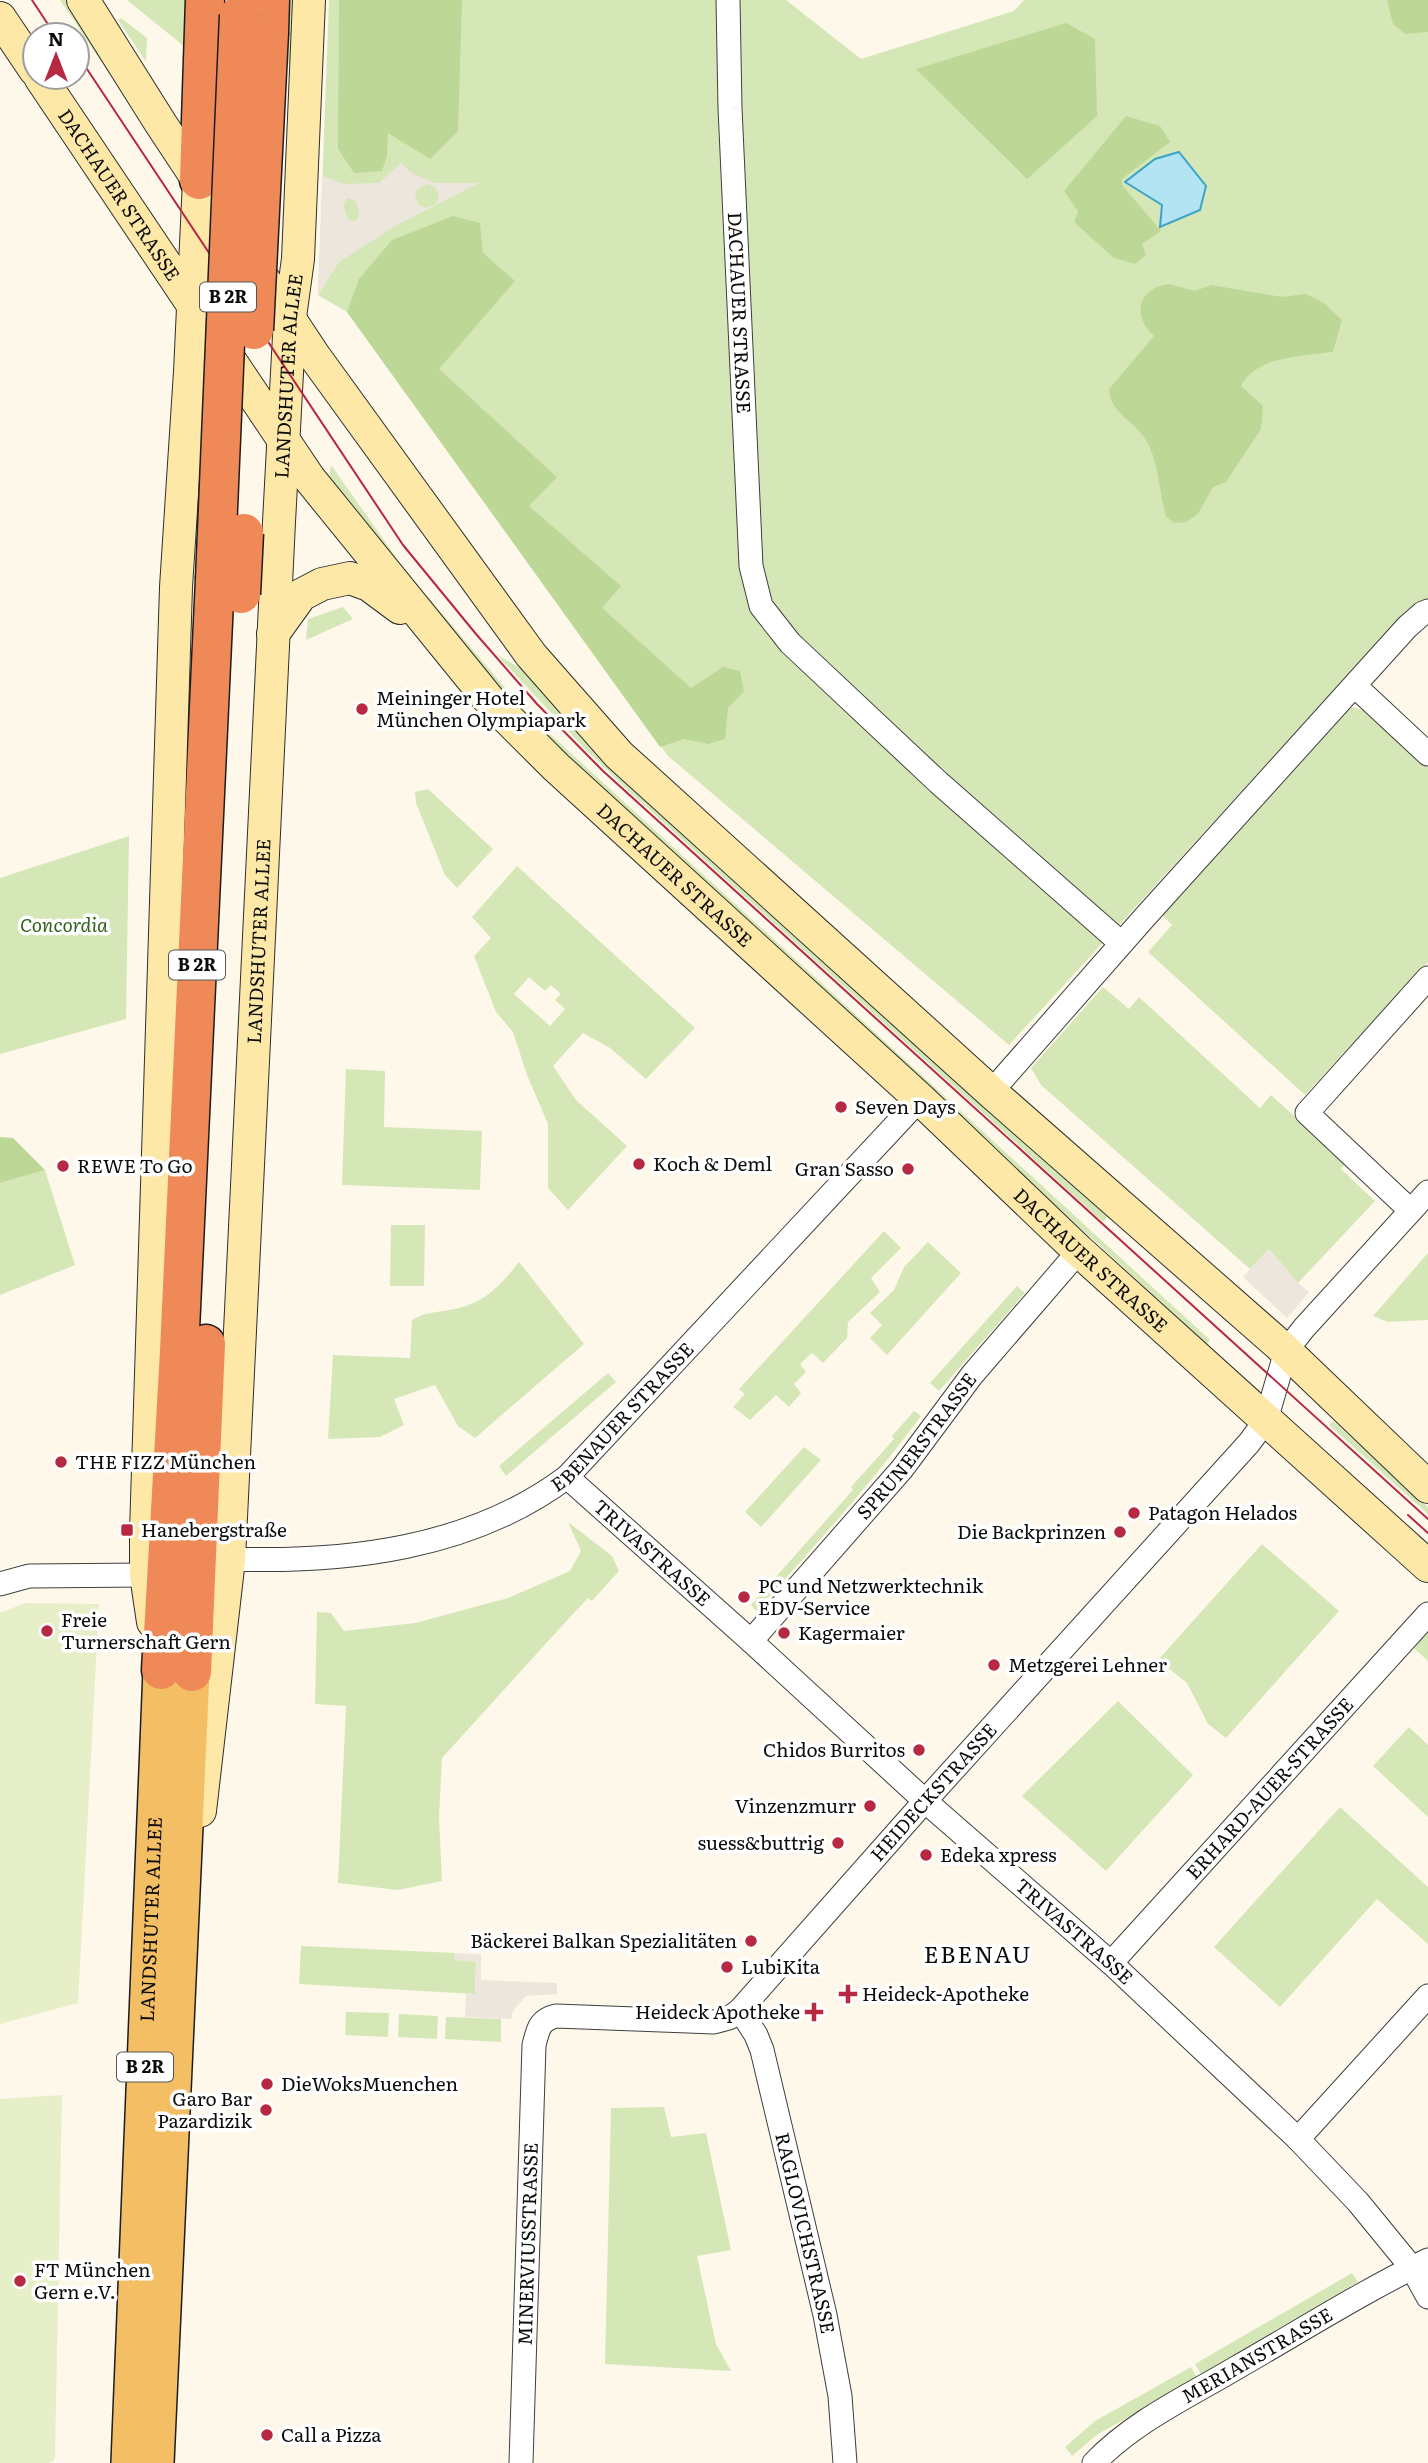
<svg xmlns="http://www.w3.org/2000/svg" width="1428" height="2463" font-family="Literata,serif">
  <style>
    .green { fill: #d6e7b7; fill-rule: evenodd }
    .forest { fill: #bcd796 }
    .pitch { fill: #e7efc8 }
    .plaza { fill: #ede6dc; fill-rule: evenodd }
    .water { fill: #b2e4f4; stroke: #3ba3c9; stroke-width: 2 }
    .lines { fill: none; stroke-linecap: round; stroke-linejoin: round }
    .street-casing { stroke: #3f3f3f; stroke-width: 25 }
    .secondary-casing { stroke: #2e2e2e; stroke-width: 34 }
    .primary-casing { stroke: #1d1d1d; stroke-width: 38 }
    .highway-casing { stroke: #1d1d1d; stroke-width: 41 }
    .street { stroke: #fff; stroke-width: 23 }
    .secondary { stroke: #fde8a8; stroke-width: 32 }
    .primary { stroke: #f4be65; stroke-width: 35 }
    .highway { stroke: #f08958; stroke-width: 38 }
    .tram { stroke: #b72843; stroke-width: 2 }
    .highway-bridge-casing { stroke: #1d1d1d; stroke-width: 41; stroke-linecap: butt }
    .highway-bridge { stroke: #f08958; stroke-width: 38 }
    .poi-dot { fill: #b72843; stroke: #fff; stroke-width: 2.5 }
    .labels { text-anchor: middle; stroke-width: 7; stroke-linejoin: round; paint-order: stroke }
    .shield { fill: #fff; stroke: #555; stroke-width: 2 }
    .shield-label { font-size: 18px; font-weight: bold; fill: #0c0c0c }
    .street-label { font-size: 19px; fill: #0c0c0c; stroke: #fff }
    .poi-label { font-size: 19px; fill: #0c0c0c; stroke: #fff; text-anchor: start }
    .park-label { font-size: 19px; font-style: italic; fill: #35611f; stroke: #fff }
    .quarter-label { font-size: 23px; letter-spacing: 2px; fill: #0c0c0c; stroke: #fff }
  </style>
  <rect width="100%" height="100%" fill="#fef8eb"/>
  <path class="green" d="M 60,0 L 66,0 L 143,115 L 142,123 Z
    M 127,0 L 188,0 L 186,51 L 180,43 Z
    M 288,0 L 298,0 L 291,61 L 285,67 Z
    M 329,0 L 786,0 L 861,59 L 1014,11 L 1024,0 L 1428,0 L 1428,612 L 1350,673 L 1009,1045 L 668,756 L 347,312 L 318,295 Z
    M 121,18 L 147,38 L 146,62 L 118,20 Z
    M 331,465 L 405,570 L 525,711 L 1210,1340 L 1207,1344 L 519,714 L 329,481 Z
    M 343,607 L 353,619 L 306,640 L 308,619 Z
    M 496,654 L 525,671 L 1111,1213 L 1103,1222 L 632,794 L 585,749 Z
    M 1352,707 L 1366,711 L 1428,768 L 1428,962 L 1305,1095 L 1148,952 L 1172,925 L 1161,914 L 1341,717 Z
    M 428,789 L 493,849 L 457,888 L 445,875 L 416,803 L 415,792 Z
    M 129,836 L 126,1019 L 0,1054 L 0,878 Z
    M 517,866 L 695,1028 L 646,1079 L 610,1048 L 583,1033 L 553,1066 L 576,1100 L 627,1146 L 568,1210 L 548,1188 L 548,1124 L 527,1075 L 513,1032 L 496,1012 L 474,956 L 491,938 L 472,917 ZM 529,977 L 545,991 L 551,985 L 561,994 L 555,1000 L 565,1009 L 550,1026 L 514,994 Z
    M 1103,987 L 1129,1009 L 1139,997 L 1260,1108 L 1271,1095 L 1346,1163 L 1341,1169 L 1375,1201 L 1298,1283 L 1269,1249 L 1250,1269 L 1041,1085 L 1031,1068 Z
    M 346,1069 L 385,1071 L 384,1127 L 482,1131 L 480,1190 L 342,1185 Z
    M 45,1170 L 75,1265 L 0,1295 L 0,1183 Z
    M 391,1225 L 425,1225 L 424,1286 L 390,1286 Z
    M 884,1231 L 901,1248 L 871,1278 L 880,1292 L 848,1322 L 847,1338 L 823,1363 L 812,1353 L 800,1364 L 806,1372 L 794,1384 L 801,1393 L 789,1407 L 776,1395 L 750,1420 L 733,1407 L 745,1394 L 739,1389 Z
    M 928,1242 L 961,1273 L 887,1355 L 870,1338 L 882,1325 L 870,1313 L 894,1290 L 904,1267 Z
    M 1428,1253 L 1428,1320 L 1388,1322 L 1373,1316 Z
    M 519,1262 L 584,1344 L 475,1438 L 458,1426 L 435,1385 L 394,1399 L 404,1425 L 380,1437 L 328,1439 L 333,1355 L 410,1358 L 412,1320 C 431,1310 440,1313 459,1308 C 487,1301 502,1283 519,1262 Z
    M 1017,1286 L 1025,1293 L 939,1391 L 930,1383 Z
    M 608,1373 L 616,1382 L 506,1476 L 499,1466 Z
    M 914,1411 L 921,1416 C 870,1485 813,1548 756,1611 L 751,1605 L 853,1490 L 851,1487 L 894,1439 L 892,1436 Z
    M 1333,1421 L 1428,1507 L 1428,1514 L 1329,1425 Z
    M 804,1447 L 821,1460 L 761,1527 L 745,1512 Z
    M 568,1522 L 612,1556 L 619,1571 L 592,1601 L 588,1598 L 571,1616 L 442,1758 L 439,1817 L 442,1881 L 398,1890 L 338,1883 L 346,1706 L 315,1704 L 317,1612 L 331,1613 L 344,1631 L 415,1623 L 508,1598 L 570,1571 L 581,1551 Z
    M 1262,1544 L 1339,1611 L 1226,1738 L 1208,1724 L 1187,1683 L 1158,1660 Z
    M 1428,1614 L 1428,1661 L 1405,1640 Z
    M 1118,1701 L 1193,1775 L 1106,1871 L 1022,1796 Z
    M 1409,1727 L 1428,1745 L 1428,1817 L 1373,1766 Z
    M 1340,1807 L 1428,1887 L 1428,1944 L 1377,1899 L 1280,2007 L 1214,1947 Z
    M 301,1946 L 455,1953 L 455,1960 L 476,1961 L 475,1994 L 299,1984 Z
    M 346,2012 L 389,2013 L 388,2037 L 345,2035 Z
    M 399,2014 L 438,2016 L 437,2039 L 398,2037 Z
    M 446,2017 L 501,2019 L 501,2042 L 445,2039 Z
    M 664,2107 L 671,2137 L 706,2133 L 731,2250 L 697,2256 L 716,2344 L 731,2371 L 605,2364 L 611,2108 Z
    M 1352,2273 L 1358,2282 L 1201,2374 L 1195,2364 Z
    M 1191,2367 L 1198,2379 L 1098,2434 L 1072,2456 L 1065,2447 L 1095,2421 Z"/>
  <path class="forest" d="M 339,0 L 462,0 L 458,131 L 430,159 L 388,133 L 387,156 L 382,171 L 354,173 L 338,149 Z
    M 1387,0 L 1428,0 L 1428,32 L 1405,34 L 1393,24 Z
    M 1066,23 L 1095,39 L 1097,116 L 1027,179 L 916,69 Z
    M 1126,116 L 1160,126 L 1170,142 L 1122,179 L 1122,185 L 1161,231 L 1142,244 L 1146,255 L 1135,264 L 1114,258 L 1074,222 L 1078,211 L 1064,191 Z
    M 453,216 L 480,223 L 483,253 L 515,281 L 439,369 L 557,477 L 529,506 L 621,586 L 602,608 L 691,688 L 723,667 L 740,671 L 744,691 L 728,708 L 725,739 L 708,744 L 684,739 L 660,747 L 347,312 L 359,279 L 392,240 Z
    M 1169,284 L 1195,291 L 1211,285 L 1282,297 L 1306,294 L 1324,303 L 1342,320 L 1333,352 C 1302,356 1256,356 1241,386 L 1263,406 L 1261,429 L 1226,482 L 1213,487 L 1198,514 L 1186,522 L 1175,523 L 1166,517 C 1159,491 1159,459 1144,437 C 1132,420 1110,412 1109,389 L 1154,336 C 1132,317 1137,288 1169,284 Z
    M 0,1137 L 13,1138 L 45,1170 L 0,1183 Z"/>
  <path class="pitch" d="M 25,1603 L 99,1604 L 78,2003 L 0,2024 L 0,1613 Z
    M 62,2095 L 55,2459 L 49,2463 L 0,2463 L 0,2099 Z"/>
  <path class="plaza" d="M 401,163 L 413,174 L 435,183 L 479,183 L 397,225 L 339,262 L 318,295 L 323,176 L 344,184 L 379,183 ZM 427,184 L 435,187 L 439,197 L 435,205 L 425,208 L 418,204 L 415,196 L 417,189 ZM 348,198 L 356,201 L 359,212 L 358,219 L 354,221 L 349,220 L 346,215 L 343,204 Z
    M 1269,1249 L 1298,1283 L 1309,1292 L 1287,1318 L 1243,1277 Z
    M 455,1953 L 481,1954 L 481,1980 L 557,1983 L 557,1994 L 526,1996 L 513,2011 L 511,2019 L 465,2017 L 466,1993 L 475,1994 L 476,1962 L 454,1960 Z"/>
  <path class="water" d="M 1179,152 L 1206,186 L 1200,210 L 1160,227 L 1162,205 L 1125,182 L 1155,159 Z"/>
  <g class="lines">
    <g class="street-casing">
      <g id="street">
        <path id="s1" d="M 728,0 L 730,108 L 751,566 L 761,606 L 790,643 L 938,782 L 1121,943"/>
        <path d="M 1355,686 L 1428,754"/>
        <path d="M 991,1092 L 1144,918 L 1407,627 L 1423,613 L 1428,611"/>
        <path d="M 1410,1210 L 1307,1113 L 1428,978"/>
        <path id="s2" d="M 567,1477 L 751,1641 L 925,1801 L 1111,1963 L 1298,2139 L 1358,2202 L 1412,2268 L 1428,2297"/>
        <path id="s3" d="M 229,1559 C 346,1563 471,1549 567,1477 L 920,1099"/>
        <path d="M 0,1584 L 29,1576 L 146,1575"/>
        <path id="s4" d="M 751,1641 L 902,1469 L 972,1375 L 1079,1251"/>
        <path id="s5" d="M 1111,1963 L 1428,1614"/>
        <path id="s6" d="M 740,2010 L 756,2035 L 762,2050 L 825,2315 L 840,2396 L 845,2463"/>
        <path d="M 1298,2139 L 1428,1996"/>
        <path id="s7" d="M 521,2463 L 534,2045 C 538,2030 539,2020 556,2016 L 714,2022 L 729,2018 L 740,2010 L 925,1801 L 1249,1443 L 1266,1420 L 1286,1351 L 1304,1328 L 1428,1192"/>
        <path id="s8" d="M 1094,2463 C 1133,2422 1187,2397 1236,2368 C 1299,2332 1362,2292 1428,2260"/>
      </g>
    </g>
    <g class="secondary-casing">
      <g id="secondary">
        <path d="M 83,0 L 161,124 L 315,357 L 531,655 L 619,755 L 991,1092 L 1286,1351 L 1428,1487"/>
        <path d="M 0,18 L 35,70"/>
        <path id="s9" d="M 40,77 L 309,478 L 490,701 L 556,767 L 920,1099 L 1079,1251 L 1428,1566"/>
        <path d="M 273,634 L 301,595 L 322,584 L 350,578 L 369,585 L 400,608"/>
        <path d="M 153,1622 L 146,1575 L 146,1532 L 176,587 L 190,372 L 199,180"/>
        <path id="s10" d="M 200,1811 L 229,1559 L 279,522 L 290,317 L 298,259 L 309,0"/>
      </g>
    </g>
    <g class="primary-casing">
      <g id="primary">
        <path id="s11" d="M 129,2463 L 161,1670"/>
        <path d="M 156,2463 L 192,1672"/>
      </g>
    </g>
    <g class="highway-casing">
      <path id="highway" d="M 269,32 L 270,0
        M 199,180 L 205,0
        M 161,1670 L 179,1351 L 215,579
        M 192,1672 L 206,1344"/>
    </g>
    <use href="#street" class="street"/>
    <use href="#secondary" class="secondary"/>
    <use href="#primary" class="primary"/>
    <use href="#highway" class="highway"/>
    <path class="tram" d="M 32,0 L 55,35
      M 77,54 L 403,545 L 476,634 L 537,704 L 603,771 L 1428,1519
      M 1408,1515 L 1428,1533"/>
    <g class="highway-bridge-casing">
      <path id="highway-bridge" d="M 254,330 L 269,32
        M 215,579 L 239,15
        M 241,594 L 244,533"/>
    </g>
    <use href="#highway-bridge" class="highway-bridge"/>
  </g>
  <g class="poi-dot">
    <circle cx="362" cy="709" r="7"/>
    <circle cx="841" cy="1107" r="7"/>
    <circle cx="639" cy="1164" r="7"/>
    <circle cx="63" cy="1166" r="7"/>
    <circle cx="908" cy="1169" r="7"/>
    <circle cx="61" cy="1462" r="7"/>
    <circle cx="1134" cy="1513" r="7"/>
    <rect x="120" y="1523" width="14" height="14" rx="3.5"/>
    <circle cx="1120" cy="1532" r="7"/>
    <circle cx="744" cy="1597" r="7"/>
    <circle cx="47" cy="1631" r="7"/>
    <circle cx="784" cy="1633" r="7"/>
    <circle cx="994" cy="1665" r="7"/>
    <circle cx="919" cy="1750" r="7"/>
    <circle cx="870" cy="1806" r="7"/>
    <circle cx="838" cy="1843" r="7"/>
    <circle cx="926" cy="1855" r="7"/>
    <circle cx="751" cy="1941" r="7"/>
    <circle cx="727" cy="1967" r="7"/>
    <path d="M844.5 1983.5h7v7h7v7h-7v7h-7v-7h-7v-7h7z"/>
    <path d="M810.5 2001.5h7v7h7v7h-7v7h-7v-7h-7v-7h7z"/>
    <circle cx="267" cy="2084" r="7"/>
    <circle cx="266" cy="2110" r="7"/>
    <circle cx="20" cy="2281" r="7"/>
    <circle cx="267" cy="2435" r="7"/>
  </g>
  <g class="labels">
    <g class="shield">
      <rect x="200" y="282.5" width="56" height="29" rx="5"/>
      <rect x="169" y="950.5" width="56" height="29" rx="5"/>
      <rect x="117" y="2052.5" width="56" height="29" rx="5"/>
    </g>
    <g class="shield-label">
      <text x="228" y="303">B 2R</text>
      <text x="197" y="971">B 2R</text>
      <text x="145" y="2073">B 2R</text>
    </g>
    <g class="street-label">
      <text dy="7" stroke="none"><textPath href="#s9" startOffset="142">DACHAUER STRASSE</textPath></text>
      <text dy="7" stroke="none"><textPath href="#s1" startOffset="313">DACHAUER STRASSE</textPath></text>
      <text dy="7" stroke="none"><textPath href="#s10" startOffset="1438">LANDSHUTER ALLEE</textPath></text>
      <text dy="7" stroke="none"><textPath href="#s9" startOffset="1024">DACHAUER STRASSE</textPath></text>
      <text dy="7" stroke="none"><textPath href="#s10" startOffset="872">LANDSHUTER ALLEE</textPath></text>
      <text dy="7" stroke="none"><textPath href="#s9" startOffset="1591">DACHAUER STRASSE</textPath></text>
      <text dy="7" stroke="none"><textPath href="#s3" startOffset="436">EBENAUER STRASSE</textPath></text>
      <text dy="7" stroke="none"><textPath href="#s4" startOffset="256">SPRUNERSTRASSE</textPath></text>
      <text dy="7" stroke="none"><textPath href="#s2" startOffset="114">TRIVASTRASSE</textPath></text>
      <text dy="7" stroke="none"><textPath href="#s5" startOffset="236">ERHARD-AUER-STRASSE</textPath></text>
      <text dy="7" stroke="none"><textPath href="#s7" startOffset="936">HEIDECKSTRASSE</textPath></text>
      <text dy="7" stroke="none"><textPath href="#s11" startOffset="544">LANDSHUTER ALLEE</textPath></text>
      <text dy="7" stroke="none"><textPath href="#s2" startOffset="681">TRIVASTRASSE</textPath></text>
      <text dy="7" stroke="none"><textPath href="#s6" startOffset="234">RAGLOVICHSTRASSE</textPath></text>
      <text dy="7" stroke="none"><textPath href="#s7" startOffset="219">MINERVIUSSTRASSE</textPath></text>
      <text dy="7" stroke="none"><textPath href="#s8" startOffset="196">MERIANSTRASSE</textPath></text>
    </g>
    <g class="poi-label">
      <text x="376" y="705">Meininger Hotel<tspan x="376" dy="22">München Olympiapark</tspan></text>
      <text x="855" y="1114">Seven Days</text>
      <text x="653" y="1171">Koch &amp; Deml</text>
      <text x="77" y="1173">REWE To Go</text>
      <text x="894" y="1176" text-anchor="end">Gran Sasso</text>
      <text x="75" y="1469">THE FIZZ München</text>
      <text x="1148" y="1520">Patagon Helados</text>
      <text x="141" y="1537">Hanebergstraße</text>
      <text x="1106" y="1539" text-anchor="end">Die Backprinzen</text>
      <text x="758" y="1593">PC und Netzwerktechnik<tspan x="758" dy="22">EDV-Service</tspan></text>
      <text x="61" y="1627">Freie<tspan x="61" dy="22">Turnerschaft Gern</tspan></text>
      <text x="798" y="1640">Kagermaier</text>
      <text x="1008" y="1672">Metzgerei Lehner</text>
      <text x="905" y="1757" text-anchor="end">Chidos Burritos</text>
      <text x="856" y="1813" text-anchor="end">Vinzenzmurr</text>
      <text x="824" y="1850" text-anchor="end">suess&amp;buttrig</text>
      <text x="940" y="1862">Edeka xpress</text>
      <text x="737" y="1948" text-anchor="end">Bäckerei Balkan Spezialitäten</text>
      <text x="741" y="1974">LubiKita</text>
      <text x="862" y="2001">Heideck-Apotheke</text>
      <text x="800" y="2019" text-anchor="end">Heideck Apotheke</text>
      <text x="281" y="2091">DieWoksMuenchen</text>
      <text x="252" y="2106" text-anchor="end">Garo Bar<tspan x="252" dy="22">Pazardizik</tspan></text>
      <text x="34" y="2277">FT München<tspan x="34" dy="22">Gern e.V.</tspan></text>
      <text x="281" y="2442">Call a Pizza</text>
    </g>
    <g class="park-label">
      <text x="64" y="932">Concordia</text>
    </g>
    <g class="quarter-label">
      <text x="978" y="1963">EBENAU</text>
    </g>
  </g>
  <g transform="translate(56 56)"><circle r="33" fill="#ffffff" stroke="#9e9e9e" stroke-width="2"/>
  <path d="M0-5L12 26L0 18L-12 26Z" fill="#b72843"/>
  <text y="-10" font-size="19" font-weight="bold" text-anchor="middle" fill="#0c0c0c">N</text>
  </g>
</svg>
